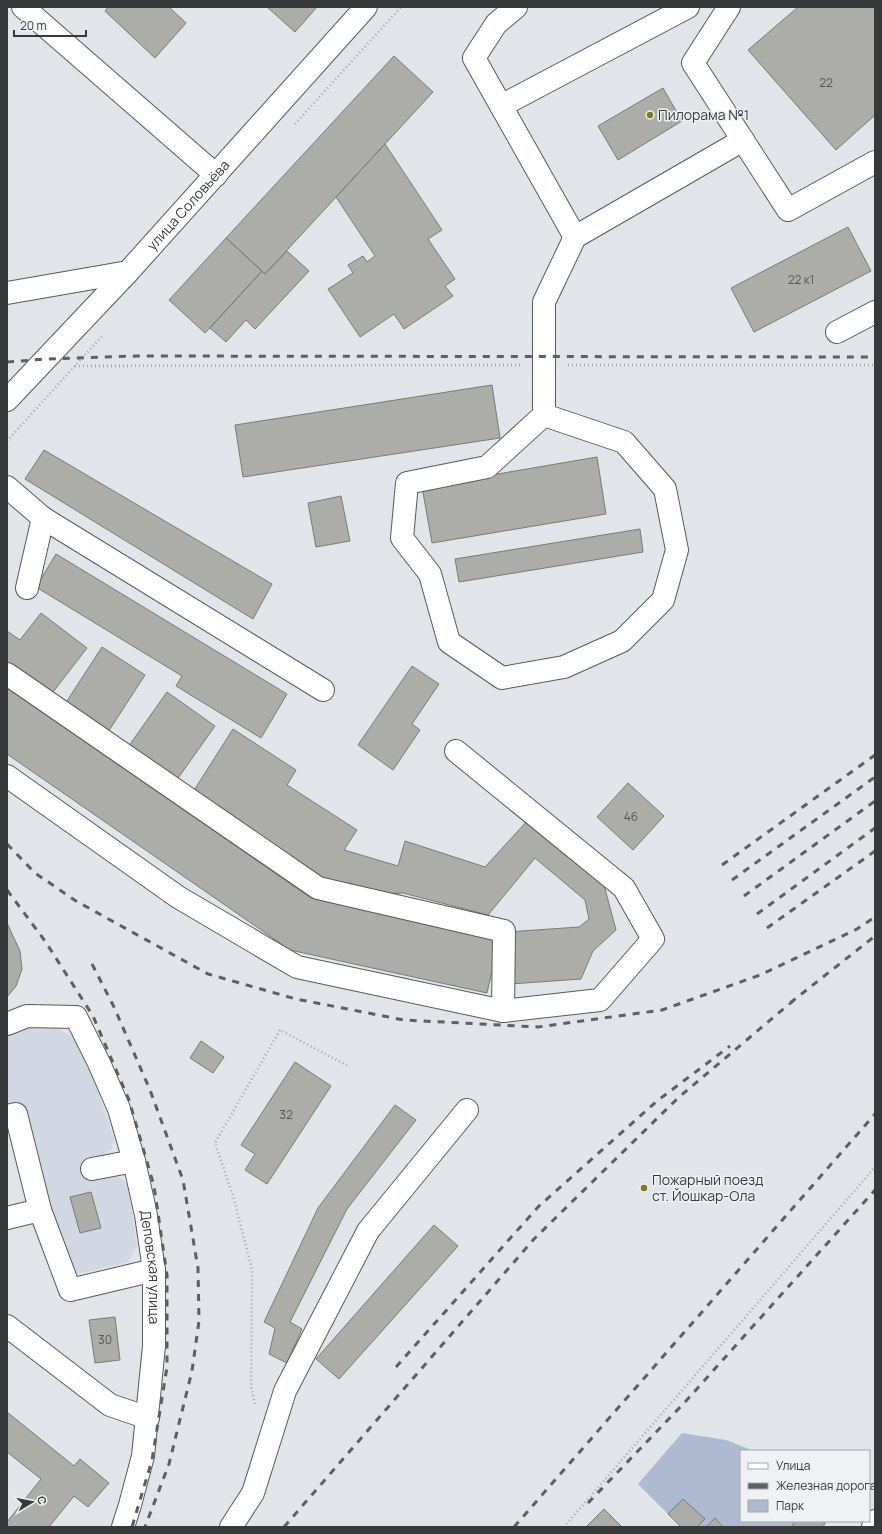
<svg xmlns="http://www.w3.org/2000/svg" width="882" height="1534" font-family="Manrope,sans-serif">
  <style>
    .built { fill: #d2d8e3 }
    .green { fill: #aebad2 }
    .building { fill: #acaca8; stroke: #7a7b76 }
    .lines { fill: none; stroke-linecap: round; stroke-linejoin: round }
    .minor-casing { stroke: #585a5e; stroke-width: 24 }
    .path { stroke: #a2a4a7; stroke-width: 2.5; stroke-dasharray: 1 3; stroke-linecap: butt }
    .minor { stroke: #fff; stroke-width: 22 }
    .rail { stroke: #5d5f60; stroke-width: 3; stroke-dasharray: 7 7; stroke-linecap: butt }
    .poi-dot { fill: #797b23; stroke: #eff1f5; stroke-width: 1.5 }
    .labels { text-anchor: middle; stroke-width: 3; stroke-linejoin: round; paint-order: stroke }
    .number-label { font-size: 12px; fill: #555656 }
    .poi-label { font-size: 14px; fill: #38393a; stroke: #eff1f5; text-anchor: start }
    .street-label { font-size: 14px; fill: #38393a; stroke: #eff1f5 }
  </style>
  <rect width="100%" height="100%" fill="#e1e4e8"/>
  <path class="built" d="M 42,1023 L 58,1029 L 71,1036 L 76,1042 L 93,1077 L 114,1138 L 112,1149 L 99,1158 L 113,1174 L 122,1179 L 128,1186 L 137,1246 L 128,1262 L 83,1273 L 74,1273 L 65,1261 L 23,1104 L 7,1107 L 7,1031 Z"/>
  <path class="green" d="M 682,1433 L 726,1440 L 754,1451 L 741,1451 L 741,1521 L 795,1521 L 792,1527 L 681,1527 L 638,1484 Z"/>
  <path class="building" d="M 108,7 L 169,7 L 186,23 L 155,58 L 105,11 Z
    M 267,7 L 317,7 L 295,32 Z
    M 798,7 L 875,7 L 875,115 L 836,150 L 748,50 Z
    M 394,56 L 433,92 L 265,274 L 226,238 Z
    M 663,88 L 682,121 L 618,160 L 598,126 Z
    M 385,144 L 442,230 L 428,239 L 455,279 L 445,286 L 453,296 L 404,329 L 394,314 L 360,337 L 328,289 L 353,273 L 348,265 L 363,256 L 367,262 L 375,256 L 336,197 Z
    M 848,227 L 871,271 L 754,332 L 731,288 Z
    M 226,238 L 262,271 L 205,333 L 169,300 Z
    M 287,251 L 309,271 L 255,329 L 246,320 L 226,342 L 210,328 L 262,271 L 265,274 Z
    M 492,385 L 500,438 L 243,477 L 235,425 Z
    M 44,450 L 272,584 L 253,619 L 25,479 Z
    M 597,457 L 606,514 L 432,543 L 422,487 Z
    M 341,496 L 350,541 L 316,547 L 308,503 Z
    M 640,529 L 643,552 L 459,582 L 455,559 Z
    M 56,554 L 287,694 L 261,738 L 176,686 L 182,676 L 36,587 Z
    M 41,613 L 87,648 L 50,696 L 7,664 L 7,631 L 20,640 Z
    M 102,647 L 145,675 L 108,732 L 65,704 Z
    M 412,666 L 439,684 L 412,724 L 420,730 L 393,770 L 358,745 Z
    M 7,688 L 311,898 L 499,940 L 487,993 L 290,950 L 7,754 Z
    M 167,692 L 215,726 L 176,781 L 128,747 Z
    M 233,729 L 296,770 L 287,785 L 357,830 L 344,850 L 398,866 L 405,841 L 485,867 L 528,820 L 604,885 L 616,930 L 593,951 L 581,979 L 510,984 L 507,932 L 579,927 L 589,919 L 585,900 L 535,858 L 488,915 L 403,893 L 380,894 L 324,880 L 191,795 Z
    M 628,783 L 664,816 L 633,850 L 597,817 Z
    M 7,923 L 20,951 L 22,969 L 16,986 L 7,997 Z
    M 201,1041 L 224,1057 L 213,1073 L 190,1058 Z
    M 295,1062 L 331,1086 L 267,1184 L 245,1170 L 255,1154 L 241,1145 Z
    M 395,1105 L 416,1120 L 347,1209 L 290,1322 L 302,1329 L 287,1363 L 269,1354 L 275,1328 L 264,1322 L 318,1208 Z
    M 91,1192 L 101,1228 L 80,1233 L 70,1197 Z
    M 434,1225 L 458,1246 L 339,1379 L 316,1359 Z
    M 115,1317 L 120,1360 L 95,1363 L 89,1320 Z
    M 7,1412 L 74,1466 L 80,1459 L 109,1483 L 88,1507 L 74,1496 L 49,1527 L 7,1527 L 7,1522 L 41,1479 L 7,1452 Z
    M 683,1499 L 705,1519 L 697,1527 L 681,1527 L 668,1514 Z
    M 604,1509 L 621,1526 L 620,1527 L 586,1527 Z
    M 715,1518 L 723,1527 L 706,1527 Z
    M 795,1521 L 826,1521 L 823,1527 L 792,1527 Z"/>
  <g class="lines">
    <g class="minor-casing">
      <g id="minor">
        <path d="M 23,7 L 216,175"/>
        <path d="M 516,7 L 496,24 L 474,58 L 575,237"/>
        <path d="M 729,7 L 693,63 L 788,210 L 875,162"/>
        <path d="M 501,106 L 688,7"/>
        <path d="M 7,293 L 128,272"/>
        <path d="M 837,332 L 875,312"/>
        <path id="s1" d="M 7,400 L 128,272 L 366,7"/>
        <path d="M 544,415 L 487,467 L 407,483 L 402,538 L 430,574 L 449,642 L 502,678 L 564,667 L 622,641 L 663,600 L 677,550 L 665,489 L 624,442 L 544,415 L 544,302 L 575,237 L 743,140"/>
        <path d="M 7,487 L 43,518 L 323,690"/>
        <path d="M 27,588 L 43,518"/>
        <path d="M 7,674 L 318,888 L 504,931 L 503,1011"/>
        <path d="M 7,776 L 178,897 L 297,967 L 503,1011 L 600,1000 L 653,939 L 624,888 L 456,751"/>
        <path id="s2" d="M 7,1024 L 27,1016 L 76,1017 L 99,1063 L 119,1109 L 134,1161 L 146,1215 L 154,1270 L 154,1346 L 143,1456 L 130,1505 L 123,1527"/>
        <path d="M 7,1116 L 16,1114 L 40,1210 L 7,1218"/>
        <path d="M 92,1169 L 134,1161"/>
        <path d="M 40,1210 L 70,1290 L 154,1270"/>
        <path d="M 7,1326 L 110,1405 L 148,1418"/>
        <path d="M 231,1527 L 253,1493 L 285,1391 L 368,1231 L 467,1110"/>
        <path d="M 873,1527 L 875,1521"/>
      </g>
    </g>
    <path class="path" d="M 295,124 L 401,7
      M 568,365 L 875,365
      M 75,366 L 521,365
      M 7,441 L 103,335
      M 255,1404 L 251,1387 L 252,1269 L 233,1196 L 215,1143 L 280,1030 L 348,1066
      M 564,1527 L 875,1167"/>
    <use href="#minor" class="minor"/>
    <path class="rail" d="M 7,362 L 46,359 L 137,356 L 875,357
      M 7,844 L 35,873 L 76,901 L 208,974 L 296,999 L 404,1020 L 538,1027 L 662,1010 L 760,975 L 857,929 L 875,917
      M 722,865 L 875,755
      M 732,880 L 875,777
      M 7,890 L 45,941 L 93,1016 L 129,1100 L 154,1186 L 167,1275 L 167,1367 L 152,1460 L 132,1527
      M 744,896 L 875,801
      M 757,914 L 875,828
      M 767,928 L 875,851
      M 92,964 L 114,1007 L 150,1090 L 183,1180 L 198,1268 L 199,1321 L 192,1371 L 169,1464 L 145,1527
      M 790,1003 L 875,936
      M 396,1367 L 538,1207 L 657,1101 L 730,1046
      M 588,1503 L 686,1401 L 875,1190
      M 284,1527 L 534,1239 L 678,1098 L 794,1000
      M 514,1527 L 875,1114"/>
  </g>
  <g class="poi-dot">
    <circle cx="650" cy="115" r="4"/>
    <circle cx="644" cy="1188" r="4"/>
  </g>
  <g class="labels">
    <g class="number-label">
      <text x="826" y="87">22</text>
      <text x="801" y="284">22 к1</text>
      <text x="631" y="821">46</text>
      <text x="286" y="1119">32</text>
      <text x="105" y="1344">30</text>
    </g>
    <g class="poi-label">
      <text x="658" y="120">Пилорама №1</text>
      <text x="652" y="1185">Пожарный поезд<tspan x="652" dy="16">ст. Йошкар-Ола</tspan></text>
    </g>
    <g class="street-label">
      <text dy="5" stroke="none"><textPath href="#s1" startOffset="266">улица Соловьёва</textPath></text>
      <text dy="5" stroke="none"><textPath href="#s2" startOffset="334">Деповская улица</textPath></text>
    </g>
  </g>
  <rect width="882" height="1534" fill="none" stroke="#38393a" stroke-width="16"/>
  <rect x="740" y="1450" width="130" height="72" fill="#eff1f5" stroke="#a6a7aa"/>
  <rect x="748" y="1463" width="20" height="6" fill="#ffffff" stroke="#a6a7aa"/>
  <text x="776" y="1470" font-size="12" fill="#38393a">Улица</text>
  <rect x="748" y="1483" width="20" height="6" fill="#5d5f60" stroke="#a6a7aa"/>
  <text x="776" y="1490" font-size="12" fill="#38393a">Железная дорога</text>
  <rect x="748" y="1500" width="20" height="12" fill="#aebad2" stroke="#a6a7aa"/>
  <text x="776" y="1510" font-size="12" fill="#38393a">Парк</text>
  <g transform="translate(32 1502) rotate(80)" stroke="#eff1f5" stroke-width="3" paint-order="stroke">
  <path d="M0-3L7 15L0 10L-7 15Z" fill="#38393a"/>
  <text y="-6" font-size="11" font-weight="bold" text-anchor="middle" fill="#38393a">С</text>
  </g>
  <path d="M14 30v6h72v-6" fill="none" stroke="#38393a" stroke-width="2"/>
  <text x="20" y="30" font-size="12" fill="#38393a" stroke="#eff1f5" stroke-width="3" paint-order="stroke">20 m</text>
</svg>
